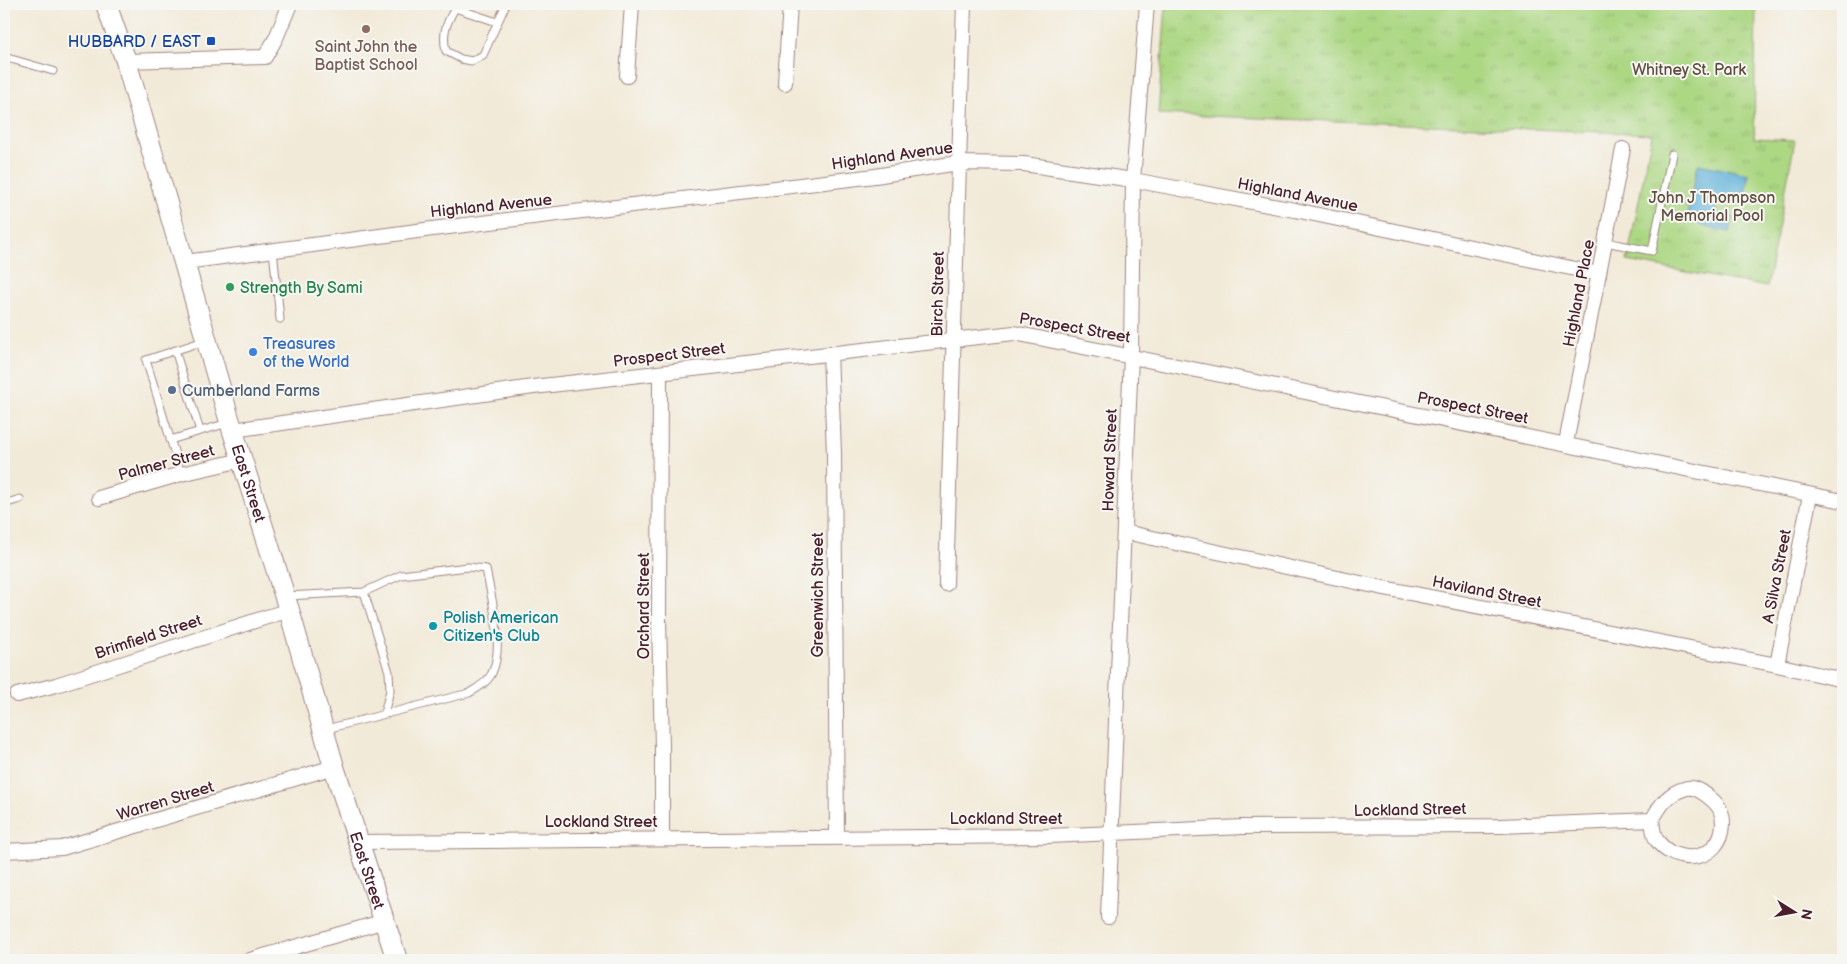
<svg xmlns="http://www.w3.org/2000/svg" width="1847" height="964" font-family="'Balsamiq Sans',sans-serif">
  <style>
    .park { fill: url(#park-tufts); stroke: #7b7b57 }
    .water { fill: #5cafd8; stroke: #536782 }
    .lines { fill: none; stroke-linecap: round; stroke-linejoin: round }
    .service-casing { stroke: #9e8482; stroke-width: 9 }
    .minor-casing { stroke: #9e8482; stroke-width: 16 }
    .secondary-casing { stroke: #9e8482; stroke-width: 22 }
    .service { stroke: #fff; stroke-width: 7 }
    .minor { stroke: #fff; stroke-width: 14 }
    .secondary { stroke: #fff; stroke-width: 20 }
    .education-dot { fill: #8d6e63; stroke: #f6f6f2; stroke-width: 2 }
    .transit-dot { fill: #1a4fb4; stroke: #f6f6f2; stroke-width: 2 }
    .leisure-dot { fill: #2e9e5b; stroke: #f6f6f2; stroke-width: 2 }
    .shop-dot { fill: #3f7fe0; stroke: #f6f6f2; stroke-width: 2 }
    .service-dot { fill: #5c6f8a; stroke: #f6f6f2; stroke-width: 2 }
    .culture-dot { fill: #0f9aa8; stroke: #f6f6f2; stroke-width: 2 }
    .labels { text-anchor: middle; stroke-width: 4; stroke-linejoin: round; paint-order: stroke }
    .transit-label { font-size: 16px; fill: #164399; stroke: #f6f6f2; text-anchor: end }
    .education-label { font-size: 16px; fill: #785e54; stroke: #f6f6f2 }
    .park-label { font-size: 16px; fill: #624d41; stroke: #f6f6f2 }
    .street-label { font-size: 16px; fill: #4a1f2b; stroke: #f6f6f2 }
    .leisure-label { font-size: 16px; fill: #27864d; stroke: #f6f6f2; text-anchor: start }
    .shop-label { font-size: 16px; fill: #366cbe; stroke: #f6f6f2; text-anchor: start }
    .service-label { font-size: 16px; fill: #4e5e75; stroke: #f6f6f2; text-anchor: start }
    .culture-label { font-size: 16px; fill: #0d838f; stroke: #f6f6f2; text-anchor: start }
  </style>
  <defs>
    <pattern id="park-tufts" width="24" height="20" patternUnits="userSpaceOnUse" patternTransform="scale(1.25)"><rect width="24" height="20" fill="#acd783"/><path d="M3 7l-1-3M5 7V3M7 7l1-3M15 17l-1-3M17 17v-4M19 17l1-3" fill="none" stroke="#96b871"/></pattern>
  </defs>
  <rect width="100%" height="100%" fill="#f6f6f2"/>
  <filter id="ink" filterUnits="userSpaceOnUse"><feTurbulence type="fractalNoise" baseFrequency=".02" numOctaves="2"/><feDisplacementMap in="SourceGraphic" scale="10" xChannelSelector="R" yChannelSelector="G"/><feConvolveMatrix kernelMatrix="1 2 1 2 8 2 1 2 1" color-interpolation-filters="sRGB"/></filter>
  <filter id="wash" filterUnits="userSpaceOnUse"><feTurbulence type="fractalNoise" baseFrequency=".0096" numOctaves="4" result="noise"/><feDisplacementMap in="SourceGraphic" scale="20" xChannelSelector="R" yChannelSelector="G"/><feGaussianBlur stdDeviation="1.12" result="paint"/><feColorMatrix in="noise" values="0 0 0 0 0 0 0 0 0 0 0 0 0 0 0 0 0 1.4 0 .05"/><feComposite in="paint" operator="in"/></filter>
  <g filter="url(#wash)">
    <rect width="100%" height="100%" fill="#f2ead8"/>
    <path class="park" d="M 1166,4 L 1756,4 L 1754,138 L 1795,140 L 1767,287 L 1627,261 L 1652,134 L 1158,114 Z"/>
    <path class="water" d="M 1698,164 L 1749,174 L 1743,203 L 1718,198 L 1715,214 L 1733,217 L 1730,232 C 1714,228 1693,229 1688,211 Z"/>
  </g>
  <g filter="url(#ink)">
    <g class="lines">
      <g class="service-casing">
        <path id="service" d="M 497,22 L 455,8 C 446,24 442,33 446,51 L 461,59 L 472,61 L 483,55 L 506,4
          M 4,57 L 53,71
          M 1605,242 L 1652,251 L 1672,154
          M 273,250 L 280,319
          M 175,350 L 200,431
          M 170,440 L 228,423
          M 181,474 L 146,360 L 204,341
          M 4,504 L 20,499
          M 364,592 L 389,672 L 390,690 L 384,714
          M 286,596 L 364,592 L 401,575 L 468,567 L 486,569 C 491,597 505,646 492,673 C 488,682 478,688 469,693 L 326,729"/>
      </g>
      <g class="minor-casing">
        <path id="minor" d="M 126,61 L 265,57 L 276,38 L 290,4
          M 627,76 L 632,4
          M 785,83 L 790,4
          M 185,262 L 432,229 L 875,176 L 958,163 L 1024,164 L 1133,180 L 1295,210 L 1599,274
          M 830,353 L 834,453 L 837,836
          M 660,374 L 659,620 L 662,748 L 662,838
          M 233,430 L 533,387 L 1014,333 L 1843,501
          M 1566,443 L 1623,149
          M 99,498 L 181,474 L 242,460
          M 1125,532 L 1379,587 L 1777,665 L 1843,680
          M 946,584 L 964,4
          M 1777,665 L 1810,495
          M 17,695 L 56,685 L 289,610
          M 360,842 L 1049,836 L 1243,827 L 1500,826 L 1652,820 C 1653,826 1653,834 1656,839 C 1675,868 1721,862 1723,824 C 1723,813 1720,806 1710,798 C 1704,793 1695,786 1687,788 C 1668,793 1661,804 1652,820
          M 4,851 L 62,848 L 334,767
          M 1108,917 L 1131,355 L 1133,180 L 1147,4
          M 250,960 L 385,921"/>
      </g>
      <g class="secondary-casing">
        <g id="secondary">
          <path id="s1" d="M 106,4 L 126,61 L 230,422 L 289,610 L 334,767 L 397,960"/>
        </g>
      </g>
      <use href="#service" class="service"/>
      <use href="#minor" class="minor"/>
      <use href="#secondary" class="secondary"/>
    </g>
  </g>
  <circle class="education-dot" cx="366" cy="29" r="5"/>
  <rect class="transit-dot" x="206" y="36" width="10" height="10" rx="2.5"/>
  <circle class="leisure-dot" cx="230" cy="287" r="5"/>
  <circle class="shop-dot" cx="253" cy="352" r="5"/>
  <circle class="service-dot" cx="172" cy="390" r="5"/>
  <circle class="culture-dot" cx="433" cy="626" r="5"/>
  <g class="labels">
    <g class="transit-label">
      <text x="201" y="47">HUBBARD / EAST</text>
    </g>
    <g class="education-label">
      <text x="366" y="52">Saint John the<tspan x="366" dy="18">Baptist School</tspan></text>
    </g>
    <g class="park-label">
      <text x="1689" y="75">Whitney St. Park</text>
      <text x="1712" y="203">John J Thompson<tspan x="1712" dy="18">Memorial Pool</tspan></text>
    </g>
    <g class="street-label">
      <text transform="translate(892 155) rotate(-8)" y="6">Highland Avenue</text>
      <text transform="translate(1298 194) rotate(11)" y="6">Highland Avenue</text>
      <text transform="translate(491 205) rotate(-6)" y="6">Highland Avenue</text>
      <text transform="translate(1578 293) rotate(-79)" y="6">Highland Place</text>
      <text transform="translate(937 294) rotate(-89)" y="6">Birch Street</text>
      <text transform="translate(1075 327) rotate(10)" y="6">Prospect Street</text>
      <text transform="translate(669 354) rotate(-7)" y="6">Prospect Street</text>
      <text transform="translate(1473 407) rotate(11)" y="6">Prospect Street</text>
      <text transform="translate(1109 460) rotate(-88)" y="6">Howard Street</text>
      <text transform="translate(166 462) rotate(-15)" y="6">Palmer Street</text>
      <text dy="6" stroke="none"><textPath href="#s1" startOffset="500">East Street</textPath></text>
      <text transform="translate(1776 576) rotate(-79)" y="6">A Silva Street</text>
      <text transform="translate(1487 591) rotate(11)" y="6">Haviland Street</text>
      <text transform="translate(817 595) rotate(-90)" y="6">Greenwich Street</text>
      <text transform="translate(643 606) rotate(-90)" y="6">Orchard Street</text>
      <text transform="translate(148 636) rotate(-18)" y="6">Brimfield Street</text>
      <text transform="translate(165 800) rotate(-17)" y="6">Warren Street</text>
      <text transform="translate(1410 809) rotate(-1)" y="6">Lockland Street</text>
      <text x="1006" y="824">Lockland Street</text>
      <text x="601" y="827">Lockland Street</text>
      <text dy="6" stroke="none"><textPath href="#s1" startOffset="905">East Street</textPath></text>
    </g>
    <g class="leisure-label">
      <text x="240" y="293">Strength By Sami</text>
    </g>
    <g class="shop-label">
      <text x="263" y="349">Treasures<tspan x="263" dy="18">of the World</tspan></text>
    </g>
    <g class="service-label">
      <text x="182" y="396">Cumberland Farms</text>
    </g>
    <g class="culture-label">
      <text x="443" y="623">Polish American<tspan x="443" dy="18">Citizen's Club</tspan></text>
    </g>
  </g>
  <rect width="1847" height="964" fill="none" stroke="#f6f6f2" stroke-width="20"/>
  <g transform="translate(1794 912) rotate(101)" stroke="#f6f6f2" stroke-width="4" paint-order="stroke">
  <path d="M0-4L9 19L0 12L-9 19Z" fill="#4a1f2b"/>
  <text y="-8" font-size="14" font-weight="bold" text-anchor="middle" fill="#4a1f2b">N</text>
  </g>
</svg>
